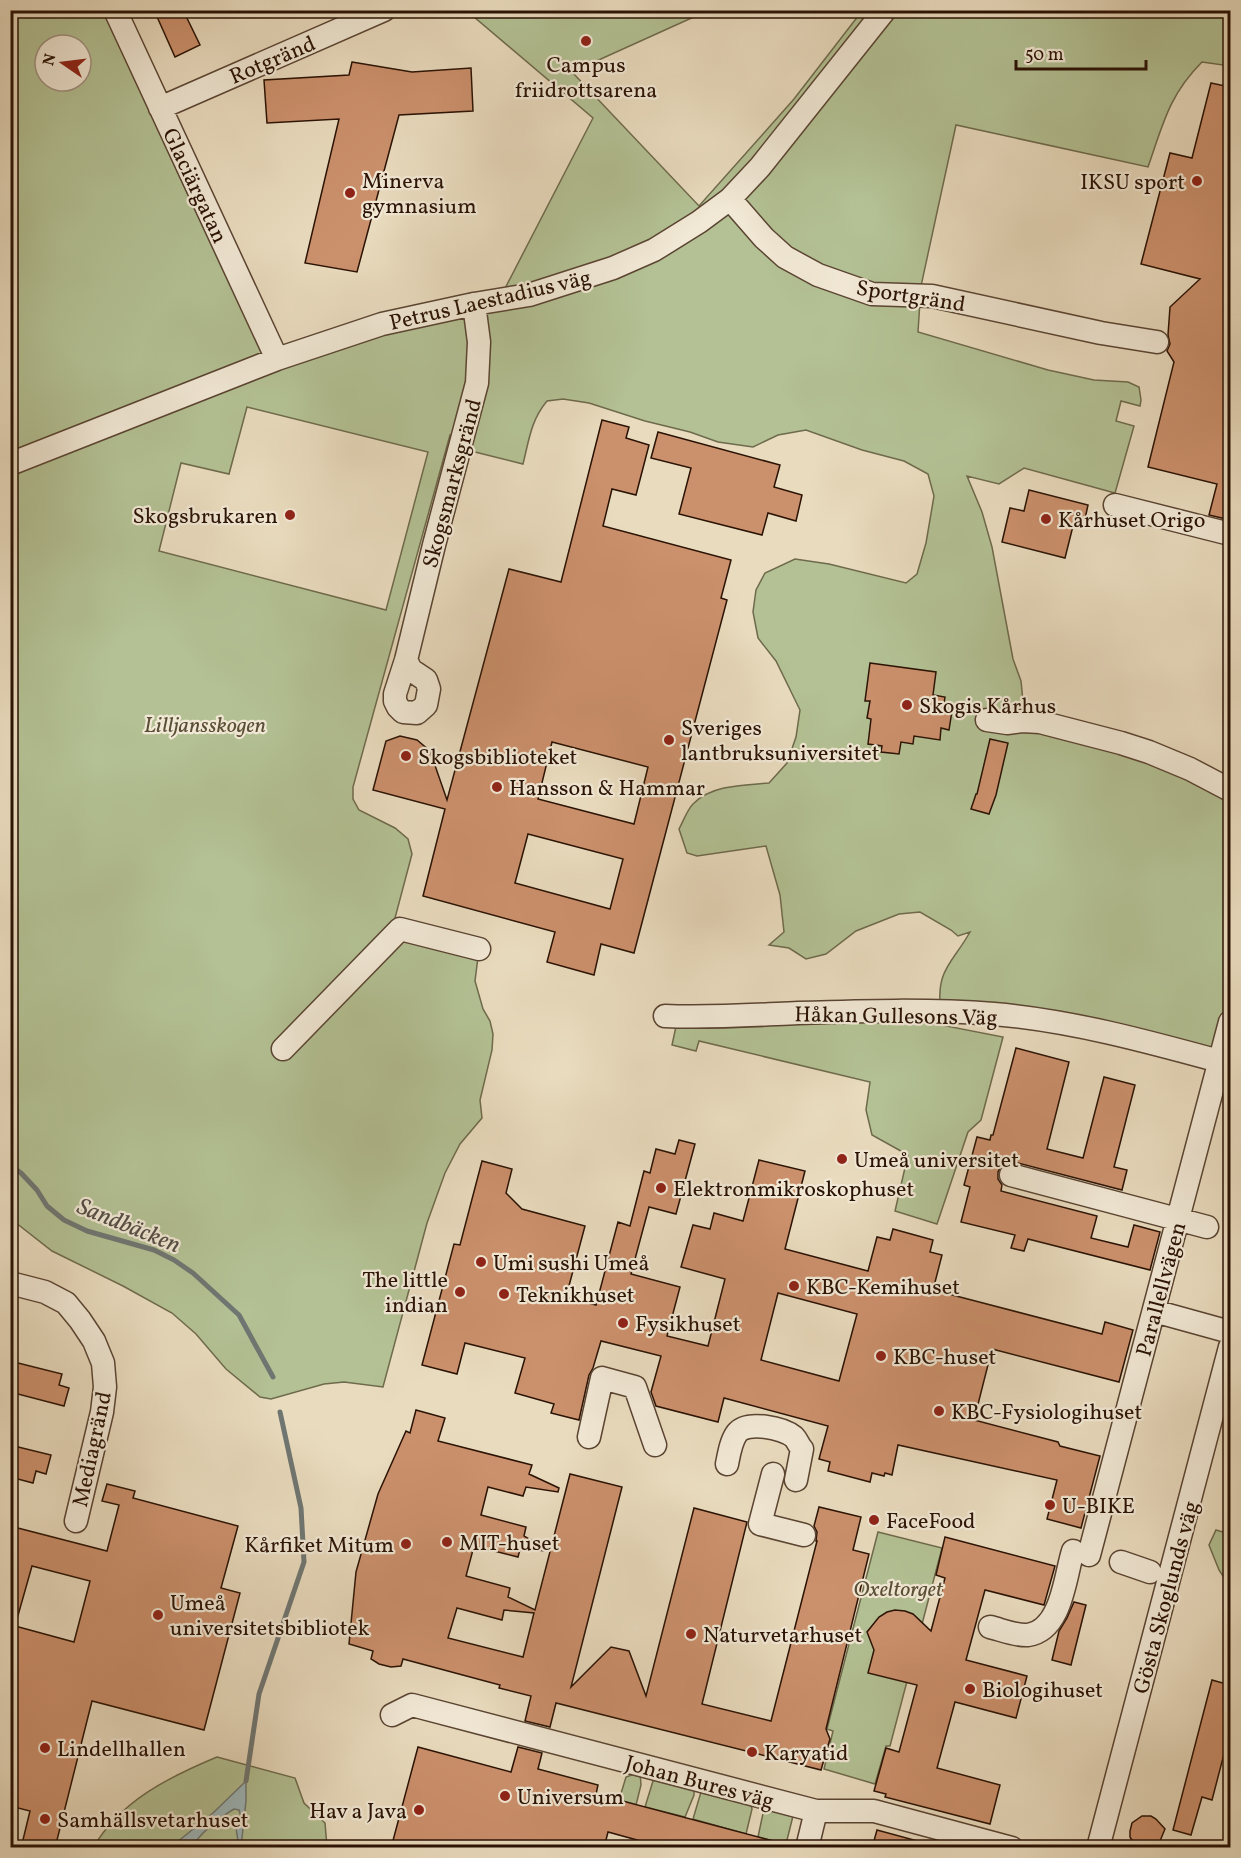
<svg xmlns="http://www.w3.org/2000/svg" width="1241" height="1858" font-family="Vollkorn,serif">
  <style>
    .green { fill: #b3c194; stroke: #6e6a4c; stroke-width: 1.5; fill-rule: evenodd }
    .water { fill: #9db8bc; stroke: #6f7672; stroke-width: 1.5 }
    .lines { fill: none; stroke-linecap: round; stroke-linejoin: round }
    .stream { stroke: #6f7672; stroke-width: 5 }
    .building { fill: #cb906c; stroke: #2a1204; stroke-width: 1.5; fill-rule: evenodd }
    .minor-casing { stroke: #5a4432; stroke-width: 25 }
    .minor { stroke: #f1e8d5; stroke-width: 22 }
    .poi-dot { fill: #8f2418; stroke: #f1e8d5; stroke-width: 2 }
    .labels { text-anchor: middle; stroke-width: 4.5; stroke-linejoin: round; paint-order: stroke }
    .street-label { font-size: 22px; fill: #2a1204; stroke: #f1e8d5 }
    .poi-label { font-size: 22px; fill: #2a1204; stroke: #f1e8d5; text-anchor: start }
    .park-label { font-size: 22px; font-style: italic; fill: #5a4f36; stroke: #f1e8d5 }
    .water-label { font-size: 24px; font-style: italic; fill: #524c44; stroke: #f1e8d5 }
  </style>
  <rect width="100%" height="100%" fill="#e9dbbe"/>
  <filter id="stains"><feTurbulence type="fractalNoise" baseFrequency=".00333" numOctaves="4"/><feColorMatrix values="0 0 0 0 .2 0 0 0 0 .09 0 0 0 0 .02 0 0 0 .5 -.17"/></filter>
  <radialGradient id="worn" r=".72"><stop offset=".6" stop-color="#630" stop-opacity="0"/><stop offset="1" stop-color="#630" stop-opacity=".3"/></radialGradient>
  <path class="green" d="M 10,11 L 115,11 L 277,359 L 499,300 L 593,118 L 467,11 L 707,11 L 572,72 L 699,206 L 794,99 L 862,11 L 1230,11 L 1230,66 L 1202,62 C 1169,95 1163,124 1148,167 L 956,125 L 921,286 L 918,332 L 1048,370 L 1094,380 L 1128,382 L 1139,387 L 1141,400 L 1140,406 L 1121,401 L 1116,421 L 1134,426 L 1115,493 L 1024,468 L 999,484 L 967,476 L 982,512 L 992,547 L 1013,659 L 1021,681 L 1023,701 L 1022,720 L 1230,790 L 1230,1022 L 1220,1061 L 941,1012 L 941,1025 L 1003,1037 L 981,1120 L 968,1132 L 937,1224 L 895,1211 L 908,1155 L 872,1135 L 866,1110 L 870,1082 L 699,1041 L 696,1051 L 672,1045 L 678,1017 L 941,1012 C 935,970 952,964 970,932 L 958,936 L 951,930 L 920,912 L 899,914 L 856,931 L 826,954 L 806,959 L 789,948 L 769,945 L 784,932 L 780,895 L 766,846 L 697,856 L 687,853 L 679,829 C 683,822 687,810 693,804 C 711,785 744,785 769,783 L 787,763 L 796,737 L 800,710 L 776,661 L 758,638 L 753,612 L 756,590 L 765,573 L 795,559 L 829,564 L 906,583 L 917,574 L 926,543 L 934,496 L 928,474 L 904,461 L 862,450 L 806,430 L 778,435 L 753,447 L 718,442 L 690,432 L 645,421 L 589,403 L 563,399 L 547,401 C 531,420 529,440 523,464 L 475,452 L 450,435 L 353,787 L 353,799 L 359,810 L 395,828 L 408,839 L 412,854 L 395,918 L 396,924 L 479,949 L 475,981 L 483,1009 L 490,1021 L 493,1034 L 492,1050 L 480,1100 L 482,1118 L 460,1144 L 445,1173 L 427,1223 L 383,1387 L 344,1382 L 324,1384 L 271,1399 L 260,1397 L 226,1369 L 196,1334 L 172,1313 L 123,1286 L 52,1251 L 11,1219 ZM 45,45 L 81,45 L 81,81 L 45,81 ZM 247,407 L 428,452 L 386,610 L 159,551 L 181,463 L 229,474 Z
    M 1216,1530 L 1230,1534 L 1230,1587 L 1219,1570 L 1209,1545 Z
    M 878,1532 L 942,1548 L 890,1746 L 886,1746 L 875,1784 L 824,1769 L 833,1731 L 827,1729 Z
    M 217,1757 L 295,1778 L 304,1803 L 325,1823 L 327,1847 L 93,1848 C 120,1801 169,1777 217,1757 Z
    M 640,1772 L 641,1785 L 636,1805 L 619,1800 L 626,1777 Z
    M 658,1778 L 694,1787 L 694,1795 L 685,1817 L 645,1807 L 653,1781 Z
    M 701,1792 L 750,1801 L 752,1809 L 746,1834 L 693,1819 Z
    M 765,1804 L 794,1812 L 786,1844 L 758,1837 Z"/>
  <path class="water" d="M 246,1781 L 246,1801 L 241,1847 L 236,1847 L 238,1841 L 236,1828 L 241,1817 L 239,1810 L 234,1809 C 222,1816 197,1835 193,1847 L 171,1847 L 213,1813 Z"/>
  <g class="lines">
    <path class="stream" d="M 10,1165 L 21,1173 L 37,1190 L 47,1206 L 64,1220 L 87,1231 L 154,1250 L 174,1260 L 193,1273 L 239,1315 L 273,1377
      M 246,1781 L 259,1694 L 304,1562 L 301,1508 L 280,1412"/>
  </g>
  <path class="building" d="M 154,10 L 183,10 L 200,45 L 175,57 Z
    M 352,62 L 412,72 L 471,68 L 473,111 L 399,115 L 357,272 L 305,263 L 339,119 L 267,123 L 264,80 L 349,75 Z
    M 1211,83 L 1230,87 L 1230,520 L 1209,515 L 1217,484 L 1148,467 L 1174,362 L 1167,351 L 1170,344 L 1168,335 L 1170,307 L 1200,279 L 1141,264 L 1170,153 L 1192,158 Z
    M 602,420 L 629,427 L 626,438 L 649,445 L 636,495 L 612,489 L 603,526 L 731,560 L 721,598 L 727,600 L 634,953 L 601,944 L 594,975 L 547,962 L 555,932 L 423,896 L 445,809 L 373,790 L 386,741 L 400,736 L 417,740 L 430,751 L 447,800 L 509,569 L 561,582 ZM 552,742 L 648,767 L 634,824 L 538,799 ZM 528,834 L 623,859 L 610,909 L 515,883 Z
    M 658,432 L 780,465 L 774,487 L 802,495 L 796,521 L 768,513 L 762,535 L 679,514 L 691,468 L 651,458 Z
    M 1029,490 L 1088,505 L 1083,528 L 1073,526 L 1065,558 L 1002,542 L 1010,508 L 1024,511 Z
    M 870,663 L 936,672 L 933,695 L 945,697 L 943,710 L 952,711 L 949,730 L 941,728 L 940,740 L 914,736 L 913,744 L 901,742 L 899,754 L 881,752 L 882,746 L 868,744 L 871,719 L 867,718 L 870,701 L 865,701 Z
    M 990,739 L 1008,743 L 996,795 L 989,814 L 971,809 L 976,794 L 977,794 Z
    M 1016,1048 L 1069,1062 L 1047,1149 L 1083,1158 L 1104,1077 L 1135,1085 L 1114,1167 L 1127,1170 L 1122,1190 L 1014,1162 L 1008,1162 L 1001,1166 L 998,1172 L 998,1179 L 1002,1185 L 1001,1191 L 1097,1216 L 1091,1238 L 1128,1247 L 1134,1225 L 1160,1232 L 1150,1270 L 1028,1239 L 1024,1251 L 1011,1248 L 1015,1235 L 961,1222 L 970,1187 L 964,1185 L 977,1137 L 990,1140 L 991,1135 L 993,1135 Z
    M 679,1140 L 695,1144 L 676,1214 L 649,1207 L 631,1274 L 680,1287 L 667,1336 L 708,1346 L 725,1279 L 681,1267 L 693,1225 L 710,1229 L 714,1213 L 743,1221 L 759,1160 L 805,1171 L 785,1249 L 868,1271 L 877,1237 L 890,1240 L 893,1229 L 933,1240 L 930,1252 L 942,1255 L 933,1290 L 1102,1334 L 1105,1322 L 1133,1330 L 1119,1382 L 992,1349 L 974,1420 L 1058,1442 L 1060,1446 L 1100,1456 L 1081,1528 L 1047,1519 L 1057,1480 L 898,1445 L 892,1475 L 885,1473 L 884,1476 L 872,1473 L 870,1482 L 828,1471 L 830,1462 L 819,1459 L 828,1426 L 724,1398 L 718,1422 L 656,1406 L 651,1392 L 661,1356 L 601,1341 L 593,1368 L 589,1375 L 579,1420 L 551,1413 L 554,1404 L 515,1393 L 525,1358 L 465,1343 L 457,1374 L 422,1365 L 454,1244 L 460,1245 L 482,1161 L 512,1169 L 506,1193 L 522,1209 L 585,1226 L 566,1297 L 596,1305 L 618,1222 L 630,1226 L 644,1171 L 650,1173 L 656,1149 L 675,1154 ZM 778,1293 L 857,1314 L 839,1381 L 761,1360 Z
    M 10,1361 L 62,1374 L 59,1385 L 69,1388 L 64,1406 L 10,1392 Z
    M 416,1410 L 445,1418 L 438,1441 L 532,1465 L 529,1474 L 559,1488 L 558,1492 L 526,1487 L 523,1496 L 488,1487 L 481,1515 L 526,1527 L 524,1536 L 548,1551 L 520,1549 L 518,1557 L 474,1546 L 466,1576 L 510,1588 L 508,1597 L 535,1610 L 570,1474 L 622,1487 L 571,1687 L 611,1647 L 629,1651 L 646,1696 L 694,1508 L 747,1522 L 702,1704 L 771,1721 L 817,1541 L 816,1541 L 817,1532 L 814,1526 L 819,1507 L 861,1517 L 853,1550 L 869,1554 L 826,1729 L 830,1739 L 821,1770 L 556,1703 L 550,1727 L 525,1721 L 531,1696 L 499,1688 L 500,1685 L 403,1659 L 401,1666 L 391,1667 L 379,1664 L 371,1659 L 373,1651 L 349,1644 L 356,1572 L 378,1494 L 406,1431 L 410,1433 ZM 457,1608 L 502,1620 L 504,1610 L 534,1613 L 523,1657 L 448,1638 Z
    M 10,1445 L 51,1455 L 46,1474 L 36,1471 L 33,1483 L 10,1477 Z
    M 107,1484 L 135,1491 L 133,1498 L 238,1526 L 221,1588 L 240,1593 L 204,1730 L 92,1701 L 55,1848 L 21,1848 L 30,1811 L 10,1806 L 10,1526 L 107,1551 L 119,1505 L 102,1501 ZM 32,1566 L 90,1581 L 74,1642 L 15,1626 Z
    M 945,1537 L 1055,1566 L 1044,1605 L 985,1590 L 966,1660 L 1027,1676 L 1016,1718 L 955,1702 L 937,1768 L 1000,1785 L 990,1824 L 885,1797 L 886,1794 L 874,1791 L 886,1748 L 899,1752 L 917,1685 L 868,1673 L 874,1650 L 867,1632 L 879,1617 L 887,1612 L 895,1610 L 905,1611 L 913,1614 L 931,1631 L 945,1578 L 936,1575 Z
    M 1074,1602 L 1086,1605 L 1071,1665 L 1052,1660 L 1059,1631 L 1067,1618 Z
    M 1212,1680 L 1230,1685 L 1230,1731 L 1212,1800 L 1202,1797 L 1191,1835 L 1173,1830 Z
    M 418,1747 L 511,1772 L 518,1747 L 542,1753 L 538,1769 L 598,1785 L 596,1794 L 781,1843 L 781,1848 L 666,1848 L 608,1832 L 604,1848 L 391,1848 Z
    M 1142,1816 L 1151,1816 L 1156,1819 L 1165,1829 L 1160,1841 L 1151,1848 L 1139,1847 L 1133,1842 L 1130,1837 L 1130,1831 L 1132,1823 Z
    M 877,1830 L 925,1843 L 925,1848 L 872,1848 Z"/>
  <g class="lines">
    <g class="minor-casing">
      <path id="minor" d="M 115,10 L 277,359
        M 160,108 L 384,10
        M 730,199 L 764,238 L 785,257 L 818,275 L 872,294 L 932,296 L 1101,333 L 1157,342
        M 10,464 L 277,359 L 382,324 L 474,304 L 529,295 L 613,268 L 654,250 L 699,222 L 730,199 L 760,167 L 885,10
        M 1115,505 L 1230,534
        M 406,660 L 411,670 L 426,680 L 429,689 L 426,705 L 417,713 L 403,712 L 398,707 L 395,701 L 395,694 L 406,660 L 434,545 L 477,383 L 479,342 L 474,304
        M 987,720 L 1007,723 L 1022,721 L 1040,722 L 1121,743 L 1149,752 L 1190,769 L 1230,790
        M 665,1016 C 709,1018 754,1015 798,1013 C 863,1011 929,1009 994,1014 C 1075,1021 1153,1043 1230,1064
        M 283,1049 L 400,929 L 479,949
        M 1011,1175 L 1207,1227
        M 10,1283 L 45,1292 L 66,1303 L 80,1320 L 94,1341 L 103,1363 L 105,1387 L 102,1412 L 76,1521
        M 1154,1311 L 1230,1332
        M 589,1437 L 602,1378 L 635,1387 L 655,1445
        M 727,1464 C 729,1454 731,1441 737,1433 C 747,1420 783,1428 794,1437 C 797,1440 799,1446 802,1449 L 796,1480
        M 773,1474 L 760,1524 L 804,1535
        M 1089,1555 L 1230,1022
        M 1121,1562 L 1150,1572
        M 990,1627 C 1002,1630 1016,1636 1028,1635 C 1062,1630 1065,1576 1073,1551
        M 392,1715 L 412,1705 L 816,1811 L 874,1811 L 1012,1848
        M 807,1848 L 816,1811
        M 1098,1848 L 1230,1347"/>
    </g>
    <use href="#minor" class="minor"/>
  </g>
  <g class="poi-dot">
    <circle cx="586" cy="41" r="6"/>
    <circle cx="1197" cy="181" r="6"/>
    <circle cx="350" cy="193" r="6"/>
    <circle cx="290" cy="515" r="6"/>
    <circle cx="1046" cy="519" r="6"/>
    <circle cx="907" cy="705" r="6"/>
    <circle cx="669" cy="740" r="6"/>
    <circle cx="406" cy="756" r="6"/>
    <circle cx="497" cy="787" r="6"/>
    <circle cx="842" cy="1159" r="6"/>
    <circle cx="661" cy="1188" r="6"/>
    <circle cx="481" cy="1262" r="6"/>
    <circle cx="794" cy="1286" r="6"/>
    <circle cx="460" cy="1292" r="6"/>
    <circle cx="504" cy="1294" r="6"/>
    <circle cx="623" cy="1323" r="6"/>
    <circle cx="881" cy="1356" r="6"/>
    <circle cx="939" cy="1411" r="6"/>
    <circle cx="1050" cy="1505" r="6"/>
    <circle cx="874" cy="1520" r="6"/>
    <circle cx="447" cy="1542" r="6"/>
    <circle cx="406" cy="1544" r="6"/>
    <circle cx="158" cy="1615" r="6"/>
    <circle cx="691" cy="1634" r="6"/>
    <circle cx="970" cy="1689" r="6"/>
    <circle cx="45" cy="1748" r="6"/>
    <circle cx="752" cy="1752" r="6"/>
    <circle cx="505" cy="1796" r="6"/>
    <circle cx="419" cy="1810" r="6"/>
    <circle cx="45" cy="1819" r="6"/>
  </g>
  <g class="labels">
    <g class="street-label">
      <text transform="translate(272 59) rotate(-23)" y="8">Rotgränd</text>
      <text transform="translate(196 185) rotate(65)" y="8">Glaciärgatan</text>
      <text transform="translate(911 295) rotate(9)" y="8">Sportgränd</text>
      <text transform="translate(490 299) rotate(-13)" y="8">Petrus Laestadius väg</text>
      <text transform="translate(451 483) rotate(-75)" y="8">Skogsmarksgränd</text>
      <text transform="translate(896 1015) rotate(1)" y="8">Håkan Gullesons Väg</text>
      <text transform="translate(1160 1289) rotate(-75)" y="8">Parallellvägen</text>
      <text transform="translate(91 1449) rotate(-78)" y="8">Mediagränd</text>
      <text transform="translate(1165 1597) rotate(-75)" y="8">Gösta Skoglunds väg</text>
      <text transform="translate(700 1781) rotate(15)" y="8">Johan Bures väg</text>
    </g>
    <g class="poi-label">
      <text x="586" y="72" text-anchor="middle">Campus<tspan x="586" dy="25">friidrottsarena</tspan></text>
      <text x="362" y="188">Minerva<tspan x="362" dy="25">gymnasium</tspan></text>
      <text x="1185" y="189" text-anchor="end">IKSU sport</text>
      <text x="278" y="523" text-anchor="end">Skogsbrukaren</text>
      <text x="1058" y="527">Kårhuset Origo</text>
      <text x="919" y="713">Skogis Kårhus</text>
      <text x="681" y="735">Sveriges<tspan x="681" dy="25">lantbruksuniversitet</tspan></text>
      <text x="418" y="764">Skogsbiblioteket</text>
      <text x="509" y="795">Hansson &amp; Hammar</text>
      <text x="854" y="1167">Umeå universitet</text>
      <text x="673" y="1196">Elektronmikroskophuset</text>
      <text x="493" y="1270">Umi sushi Umeå</text>
      <text x="448" y="1287" text-anchor="end">The little<tspan x="448" dy="25">indian</tspan></text>
      <text x="806" y="1294">KBC-Kemihuset</text>
      <text x="516" y="1302">Teknikhuset</text>
      <text x="635" y="1331">Fysikhuset</text>
      <text x="893" y="1364">KBC-huset</text>
      <text x="951" y="1419">KBC-Fysiologihuset</text>
      <text x="1062" y="1513">U-BIKE</text>
      <text x="886" y="1528">FaceFood</text>
      <text x="459" y="1550">MIT-huset</text>
      <text x="394" y="1552" text-anchor="end">Kårfiket Mitum</text>
      <text x="170" y="1610">Umeå<tspan x="170" dy="25">universitetsbibliotek</tspan></text>
      <text x="703" y="1642">Naturvetarhuset</text>
      <text x="982" y="1697">Biologihuset</text>
      <text x="57" y="1756">Lindellhallen</text>
      <text x="764" y="1760">Karyatid</text>
      <text x="517" y="1804">Universum</text>
      <text x="407" y="1818" text-anchor="end">Hav a Java</text>
      <text x="57" y="1827">Samhällsvetarhuset</text>
    </g>
    <g class="park-label">
      <text x="205" y="732">Lilljansskogen</text>
      <text x="898" y="1596">Oxeltorget</text>
    </g>
    <g class="water-label">
      <text transform="translate(129 1225) rotate(22)" y="8">Sandbäcken</text>
    </g>
  </g>
  <rect width="1241" height="1858" fill="none" stroke="#e9dbbe" stroke-width="36"/>
  <rect x="12" y="12" width="1217" height="1834" fill="none" stroke="#2a1204" stroke-width="3"/>
  <rect x="18" y="18" width="1205" height="1822" fill="none" stroke="#2a1204" stroke-width="1.5"/>
  <g transform="translate(63 63) rotate(284)"><circle r="28" fill="#f1e8d5" stroke="#a19281" stroke-width="1.5"/>
  <path d="M0-4.5L10 22L0 15L-10 22Z" fill="#8f2418"/>
  <text y="-9" font-size="16" font-weight="bold" text-anchor="middle" fill="#2a1204">N</text>
  </g>
  <path d="M1016 60v9h130v-9" fill="none" stroke="#2a1204" stroke-width="3"/>
  <text x="1025" y="60" font-size="18" fill="#2a1204" stroke="#f1e8d5" stroke-width="4.5" paint-order="stroke">50 m</text>
  <rect width="100%" height="100%" filter="url(#stains)"/>
  <rect width="100%" height="100%" fill="url(#worn)"/>
</svg>
